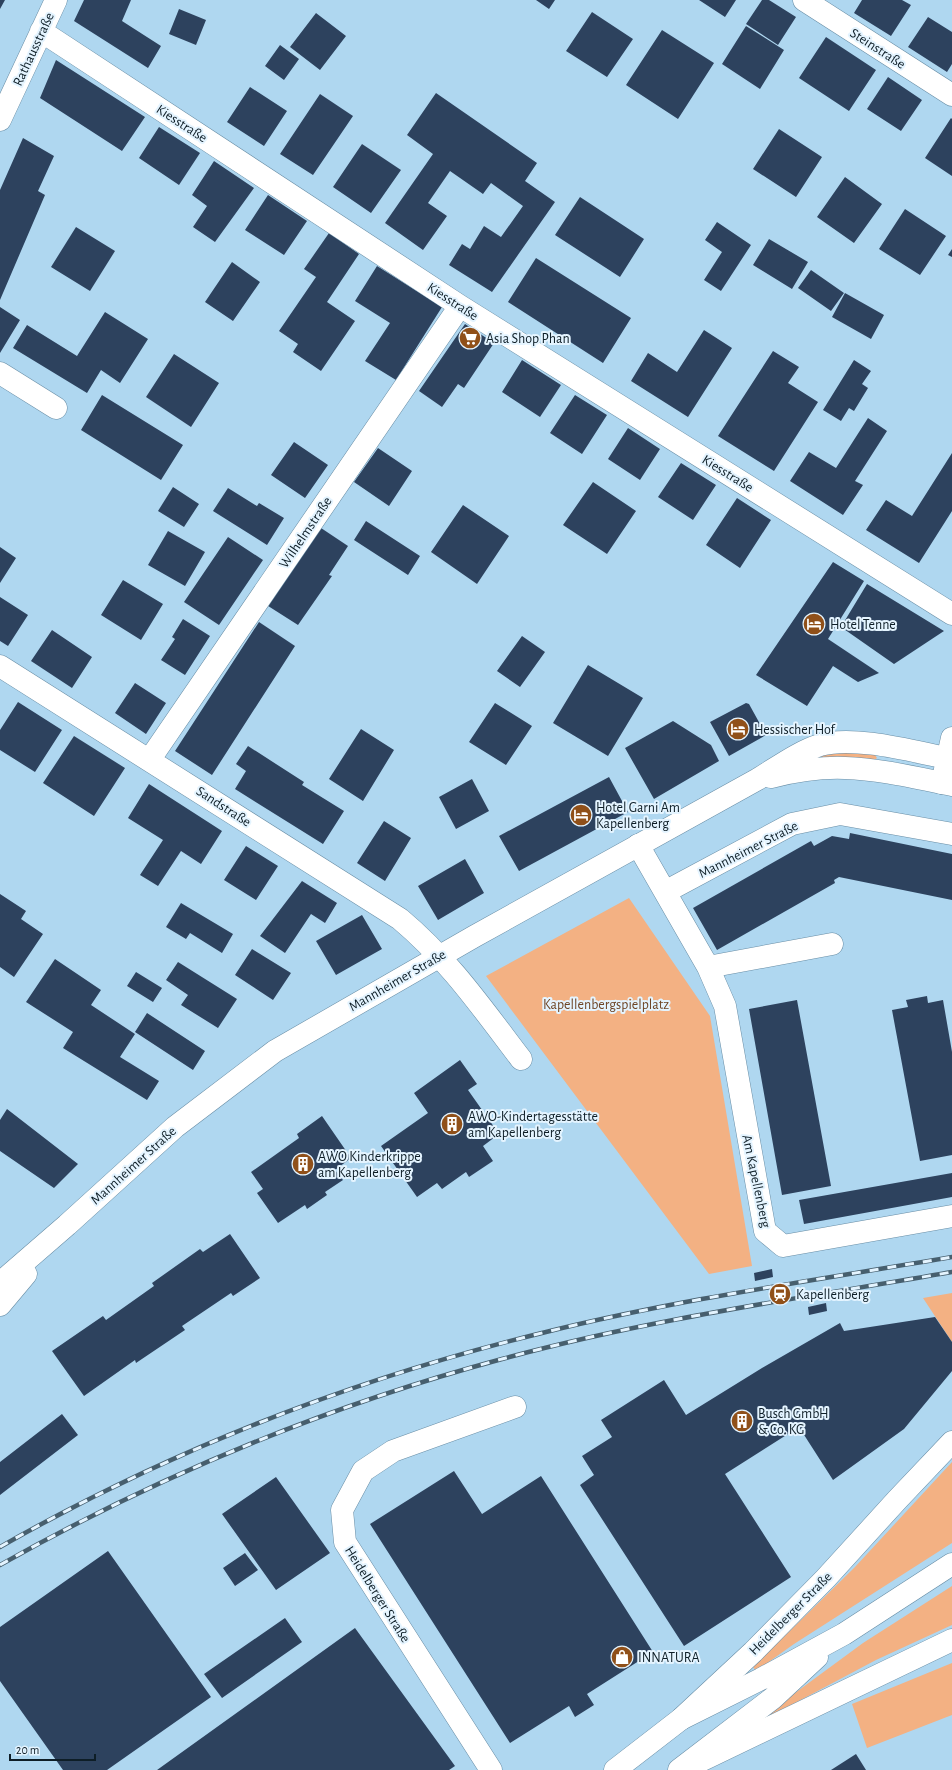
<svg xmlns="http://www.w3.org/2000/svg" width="952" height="1770" font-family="'Alegreya Sans',sans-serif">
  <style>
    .green { fill: #f3b183 }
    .building { fill: #2d425e }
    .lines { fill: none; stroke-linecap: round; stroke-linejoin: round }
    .minor-casing { stroke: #688da5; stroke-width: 23 }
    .major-casing { stroke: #688da5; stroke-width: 23 }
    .minor { stroke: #fff; stroke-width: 22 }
    .major { stroke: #fff; stroke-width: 22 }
    .rail-casing { stroke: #475f6e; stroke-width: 4.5 }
    .rail { stroke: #e4f4ff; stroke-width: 3; stroke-dasharray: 9; stroke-linecap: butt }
    .labels { text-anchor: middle; stroke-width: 4; stroke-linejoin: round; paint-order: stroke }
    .street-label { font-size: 14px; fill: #0e1e27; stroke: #e4f4ff }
    .poi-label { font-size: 14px; fill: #0e1e27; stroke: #e4f4ff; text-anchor: start }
    .park-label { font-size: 14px; fill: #6f4525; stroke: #e4f4ff }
  </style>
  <rect width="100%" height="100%" fill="#afd7f0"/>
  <path class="green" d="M 836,749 L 873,752 L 877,758 L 872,762 L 800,761 Z
    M 629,898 L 710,1016 L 752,1266 L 709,1274 L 486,976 Z
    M 952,1293 L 952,1342 L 923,1298 Z
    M 952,1462 L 952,1543 L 794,1644 L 756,1671 L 753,1667 L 855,1567 Z
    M 952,1586 L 952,1625 L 876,1660 L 763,1720 L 761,1718 L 863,1643 Z
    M 952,1663 L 952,1715 L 867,1748 L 852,1704 Z"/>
  <path class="building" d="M 0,0 L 5,0 L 0,9 Z
    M 84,0 L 131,0 L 122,21 L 161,46 L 148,68 L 74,21 Z
    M 536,0 L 555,0 L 549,9 Z
    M 699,0 L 736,0 L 725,17 Z
    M 762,0 L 769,0 L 796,17 L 778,45 L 746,24 Z
    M 862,0 L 902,0 L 911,5 L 891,36 L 854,13 Z
    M 179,9 L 206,20 L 196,45 L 169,34 Z
    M 592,12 L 633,39 L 607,77 L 566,51 Z
    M 316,13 L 346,36 L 320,70 L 290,47 Z
    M 928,17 L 952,32 L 952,64 L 947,72 L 908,47 Z
    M 746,26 L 784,50 L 760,89 L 722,64 Z
    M 662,30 L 714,63 L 678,119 L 626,85 Z
    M 826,37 L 876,70 L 849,111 L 799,78 Z
    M 280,45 L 299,59 L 284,80 L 265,66 Z
    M 56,60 L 145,117 L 122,151 L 40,98 Z
    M 888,77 L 922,100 L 901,131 L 867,109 Z
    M 250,87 L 287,111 L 264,146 L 227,122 Z
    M 436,93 L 537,163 L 525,181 L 555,202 L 492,292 L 449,265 L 462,244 L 470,249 L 484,226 L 501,237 L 523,206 L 491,183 L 483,194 L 450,171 L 428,203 L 447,216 L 423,250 L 385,223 L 433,154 L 407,135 Z
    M 320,94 L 353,116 L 313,175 L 280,154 Z
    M 951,118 L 952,119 L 952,176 L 925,158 Z
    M 159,127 L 200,153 L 179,185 L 139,158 Z
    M 779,129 L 822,157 L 796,197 L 753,169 Z
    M 23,138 L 54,156 L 38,191 L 45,195 L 0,300 L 0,190 Z
    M 362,144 L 401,170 L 371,213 L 333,187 Z
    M 214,161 L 254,188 L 215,242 L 193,227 L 207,206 L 192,195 Z
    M 845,177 L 882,204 L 854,243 L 817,217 Z
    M 268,195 L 307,221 L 284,255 L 245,230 Z
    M 580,197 L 644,239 L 620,277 L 555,235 Z
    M 905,209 L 946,236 L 920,275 L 879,249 Z
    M 717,222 L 751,245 L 721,291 L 704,280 L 722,252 L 705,240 Z
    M 76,227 L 115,251 L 90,291 L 51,267 Z
    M 329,233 L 359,254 L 327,302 L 355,321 L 321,371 L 293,352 L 298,344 L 279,331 L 316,277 L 304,269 Z
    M 769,239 L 808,262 L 792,289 L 753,265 Z
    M 952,249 L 952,257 L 948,255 Z
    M 536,258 L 631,318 L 603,363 L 508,302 Z
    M 232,262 L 260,282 L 233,321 L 205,302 Z
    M 377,266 L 442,307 L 396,380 L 365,361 L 390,323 L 355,301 Z
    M 811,270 L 844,293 L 831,311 L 798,288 Z
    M 845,293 L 884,315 L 871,339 L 832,317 Z
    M 0,307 L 20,320 L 0,353 Z
    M 105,312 L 148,339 L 120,383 L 101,370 L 87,393 L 13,348 L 27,325 L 77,356 Z
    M 465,324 L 494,343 L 464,388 L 458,384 L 442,407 L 419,391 Z
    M 704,330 L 732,348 L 688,417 L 631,381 L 648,353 L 677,372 Z
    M 773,351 L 799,367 L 788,383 L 818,402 L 774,471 L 718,436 Z
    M 174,354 L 219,383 L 191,427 L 146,397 Z
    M 522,360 L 561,385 L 540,417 L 502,392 Z
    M 854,360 L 871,371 L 862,384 L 868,388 L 854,411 L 849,408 L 841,421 L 823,410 Z
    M 102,395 L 183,445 L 161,480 L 81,430 Z
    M 575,395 L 607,415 L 582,454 L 550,433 Z
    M 868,418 L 887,431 L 855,481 L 863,485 L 843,515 L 790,481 L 809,452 L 836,468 Z
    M 628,428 L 660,449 L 640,480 L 608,459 Z
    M 294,442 L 328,465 L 305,498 L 271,475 Z
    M 378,448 L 412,471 L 389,506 L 354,482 Z
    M 952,453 L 952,511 L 919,563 L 866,530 L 886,500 L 912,516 Z
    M 681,463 L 716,485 L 693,520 L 658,497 Z
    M 593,482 L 636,511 L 607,554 L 563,525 Z
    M 173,487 L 199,504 L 184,527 L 158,511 Z
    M 228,488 L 257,506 L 259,503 L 284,518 L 267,545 L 213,511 Z
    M 737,498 L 771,520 L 740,568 L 706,545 Z
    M 463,505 L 509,536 L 477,584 L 431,552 Z
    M 366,521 L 420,556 L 408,575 L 354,540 Z
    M 318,526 L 348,546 L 329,575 L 332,576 L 298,625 L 265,604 Z
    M 168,531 L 205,552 L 185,586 L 148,565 Z
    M 228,537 L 263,560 L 219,625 L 184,602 Z
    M 0,547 L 16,558 L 0,583 Z
    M 833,562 L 864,581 L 828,639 L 879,673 L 858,682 L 833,666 L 807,706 L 756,675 Z
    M 123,580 L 163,604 L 141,640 L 101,615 Z
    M 867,584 L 944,631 L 894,664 L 841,627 Z
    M 0,597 L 28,615 L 8,646 L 0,641 Z
    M 183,619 L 210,636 L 185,675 L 161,660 L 175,639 L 172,637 Z
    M 259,622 L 295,646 L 212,775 L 175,751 Z
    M 52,630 L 92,657 L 72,688 L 31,661 Z
    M 522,636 L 545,652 L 520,687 L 497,671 Z
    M 588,665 L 643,698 L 608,756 L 553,723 Z
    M 135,683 L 166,703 L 146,734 L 115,713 Z
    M 18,702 L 62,730 L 35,772 L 0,750 L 0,730 Z
    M 495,703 L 532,726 L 506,765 L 469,742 Z
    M 746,703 L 749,704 L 766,735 L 729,756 L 710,722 Z
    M 673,721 L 711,745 L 719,761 L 654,799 L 625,748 Z
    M 361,729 L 394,750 L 363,801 L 329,779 Z
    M 74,736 L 125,768 L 94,816 L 43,783 Z
    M 248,746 L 304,782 L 302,785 L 344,811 L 323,844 L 235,789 L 246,771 L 236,764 Z
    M 609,777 L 628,812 L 519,871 L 499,836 Z
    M 472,779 L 489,811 L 456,829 L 439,797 Z
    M 149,784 L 222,831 L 201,864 L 181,851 L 158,886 L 140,875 L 163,840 L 128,818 Z
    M 384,821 L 411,838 L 385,881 L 357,863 Z
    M 850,833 L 952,854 L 952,900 L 839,877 L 834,880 L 835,883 L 717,950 L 693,908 L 811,841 L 814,846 L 832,836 L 849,839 Z
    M 246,846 L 278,866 L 256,900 L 224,880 Z
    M 465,859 L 484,893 L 438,920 L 418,886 Z
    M 302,881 L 337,903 L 325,923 L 311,914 L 285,953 L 260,936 Z
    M 0,894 L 26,911 L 21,919 L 43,934 L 14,977 L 0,967 Z
    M 181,903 L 233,934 L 222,953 L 190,933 L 186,939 L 166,927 Z
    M 362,915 L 382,949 L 336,975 L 316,941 Z
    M 252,949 L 291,973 L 273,1000 L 235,975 Z
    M 55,959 L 101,990 L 91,1005 L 135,1034 L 120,1057 L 159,1081 L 147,1100 L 63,1048 L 73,1032 L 26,1002 Z
    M 178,962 L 237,999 L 218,1028 L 181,1005 L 188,995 L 166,980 Z
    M 136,972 L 162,988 L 153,1002 L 127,986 Z
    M 927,996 L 928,1003 L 943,1000 L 952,1052 L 952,1155 L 920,1161 L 892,1010 L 908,1007 L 906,1000 Z
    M 797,1000 L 831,1186 L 782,1195 L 749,1009 Z
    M 147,1013 L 205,1051 L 193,1070 L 135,1032 Z
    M 460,1060 L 477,1084 L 468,1090 L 499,1134 L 483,1146 L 493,1161 L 469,1177 L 466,1172 L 442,1189 L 437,1183 L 417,1197 L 381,1146 L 428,1113 L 414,1093 Z
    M 7,1109 L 78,1164 L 54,1188 L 0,1151 L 0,1120 Z
    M 322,1116 L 351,1158 L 335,1170 L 343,1180 L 325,1192 L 327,1195 L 307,1209 L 305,1205 L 278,1223 L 257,1193 L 263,1189 L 251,1172 L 299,1138 L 297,1134 Z
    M 952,1173 L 952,1197 L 804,1224 L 799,1200 Z
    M 230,1234 L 260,1278 L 233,1296 L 231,1293 L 182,1326 L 185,1330 L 136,1363 L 135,1360 L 84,1396 L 52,1351 L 103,1316 L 106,1320 L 154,1286 L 152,1283 L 200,1249 L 203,1252 Z
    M 772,1269 L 773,1277 L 755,1281 L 754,1273 Z
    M 826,1303 L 827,1311 L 809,1315 L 808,1307 Z
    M 935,1317 L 952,1342 L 952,1371 L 904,1429 L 833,1480 L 799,1427 L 725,1474 L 791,1577 L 684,1646 L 580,1485 L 594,1475 L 582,1456 L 612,1437 L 601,1420 L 664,1380 L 686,1415 L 762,1368 L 840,1323 L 844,1331 Z
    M 62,1414 L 78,1435 L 0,1495 L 0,1462 Z
    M 454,1471 L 482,1514 L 541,1476 L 653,1652 L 587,1694 L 594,1705 L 575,1717 L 569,1706 L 510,1743 L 370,1524 Z
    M 276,1477 L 330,1553 L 276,1590 L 222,1514 Z
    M 108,1551 L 211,1697 L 107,1770 L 63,1770 L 0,1681 L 0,1627 Z
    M 245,1553 L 258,1570 L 235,1586 L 223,1568 Z
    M 285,1618 L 302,1642 L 222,1698 L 204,1674 Z
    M 355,1628 L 455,1766 L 449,1770 L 157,1770 Z
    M 856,1754 L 866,1770 L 831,1770 Z"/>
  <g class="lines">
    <g class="minor-casing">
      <path id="minor" d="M 804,0 L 952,95
        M 41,31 L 460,306 L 952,614
        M 0,120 L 56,0
        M 0,373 L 56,408
        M 0,666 L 400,919 C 449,960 482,1008 521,1059
        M 150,759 L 460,306
        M 942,783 L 952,738
        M 638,845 L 708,967 L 725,1006 L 765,1231 L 783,1246 L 952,1216
        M 665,892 L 792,824 L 840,814 L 952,834
        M 708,967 L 832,944
        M 696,1763 L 952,1640
        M 491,1770 L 345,1542 L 342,1510 L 363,1471 L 393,1451 L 515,1407
        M 615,1770 L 681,1719 L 753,1652 L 826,1578 L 897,1500 L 952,1442"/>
    </g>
    <g class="major-casing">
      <path id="major" d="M 771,777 C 795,771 821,767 845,768 C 880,769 917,778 952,785
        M 0,1283 L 67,1225 L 175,1127 L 275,1051 L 475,936 L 758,779 C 778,767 798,752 820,745 C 855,735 915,752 952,759
        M 0,1305 L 26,1274
        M 681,1719 L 761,1679 L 844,1634 L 952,1564
        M 679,1770 L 773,1698 L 817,1657"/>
    </g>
    <use href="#minor" class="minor"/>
    <use href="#major" class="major"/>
    <g class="rail-casing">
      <path id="rail" d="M 0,1547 C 170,1450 356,1378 546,1332 C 680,1299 817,1280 952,1257
        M 0,1565 C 158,1476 327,1406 502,1359 C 649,1319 802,1298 952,1272"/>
    </g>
    <use href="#rail" class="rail"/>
  </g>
  <defs>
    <g id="supermarket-disc" transform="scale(1.15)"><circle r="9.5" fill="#905019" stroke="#e4f4ff"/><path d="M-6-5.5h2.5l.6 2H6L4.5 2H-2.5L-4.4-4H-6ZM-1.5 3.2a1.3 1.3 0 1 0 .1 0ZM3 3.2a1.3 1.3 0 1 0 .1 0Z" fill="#fff"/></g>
    <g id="hotel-disc" transform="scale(1.15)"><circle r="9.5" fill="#905019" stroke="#e4f4ff"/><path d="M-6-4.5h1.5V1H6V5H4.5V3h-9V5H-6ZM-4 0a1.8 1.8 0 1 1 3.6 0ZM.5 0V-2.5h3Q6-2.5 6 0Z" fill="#fff"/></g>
    <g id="building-disc" transform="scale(1.15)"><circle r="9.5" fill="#905019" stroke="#e4f4ff"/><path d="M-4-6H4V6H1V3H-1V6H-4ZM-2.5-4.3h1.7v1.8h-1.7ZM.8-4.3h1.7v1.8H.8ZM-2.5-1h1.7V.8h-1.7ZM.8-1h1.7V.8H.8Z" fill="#fff"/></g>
    <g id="station-disc" transform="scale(1.15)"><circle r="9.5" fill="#905019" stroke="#e4f4ff"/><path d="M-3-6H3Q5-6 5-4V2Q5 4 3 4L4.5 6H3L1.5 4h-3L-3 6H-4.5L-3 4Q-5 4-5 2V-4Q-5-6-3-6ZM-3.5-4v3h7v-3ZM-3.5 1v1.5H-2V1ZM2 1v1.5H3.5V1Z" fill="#fff"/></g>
    <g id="shop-disc" transform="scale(1.15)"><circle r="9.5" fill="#905019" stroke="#e4f4ff"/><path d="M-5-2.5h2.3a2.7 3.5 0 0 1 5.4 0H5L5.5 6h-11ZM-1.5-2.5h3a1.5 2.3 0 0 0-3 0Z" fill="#fff"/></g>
  </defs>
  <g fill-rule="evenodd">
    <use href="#supermarket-disc" x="470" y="338"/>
    <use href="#hotel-disc" x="814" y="624"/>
    <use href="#hotel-disc" x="738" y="729"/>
    <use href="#hotel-disc" x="581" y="815"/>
    <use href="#building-disc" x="452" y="1124"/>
    <use href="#building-disc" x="303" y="1164"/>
    <use href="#station-disc" x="780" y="1294"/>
    <use href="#building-disc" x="742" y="1421"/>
    <use href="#shop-disc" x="622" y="1657"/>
  </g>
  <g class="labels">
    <g class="street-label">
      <text transform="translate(878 48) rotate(33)" y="5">Steinstraße</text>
      <text transform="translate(33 49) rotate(-65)" y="5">Rathausstraße</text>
      <text transform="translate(182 123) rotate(33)" y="5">Kiesstraße</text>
      <text transform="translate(453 301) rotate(33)" y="5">Kiesstraße</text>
      <text transform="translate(728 473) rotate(32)" y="5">Kiesstraße</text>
      <text transform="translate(305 532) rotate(-56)" y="5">Wilhelmstraße</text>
      <text transform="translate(224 806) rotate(33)" y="5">Sandstraße</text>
      <text transform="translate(748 849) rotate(-27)" y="5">Mannheimer Straße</text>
      <text transform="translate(397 980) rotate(-30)" y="5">Mannheimer Straße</text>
      <text transform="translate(133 1165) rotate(-42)" y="5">Mannheimer Straße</text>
      <text transform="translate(757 1181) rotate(78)" y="5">Am Kapellenberg</text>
      <text transform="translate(378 1594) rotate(58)" y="5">Heidelberger Straße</text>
      <text transform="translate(790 1613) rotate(-45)" y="5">Heidelberger Straße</text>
    </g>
    <g class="poi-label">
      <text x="486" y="343">Asia Shop Phan</text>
      <text x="830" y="629">Hotel Tenne</text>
      <text x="754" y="734">Hessischer Hof</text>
      <text x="596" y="812">Hotel Garni Am<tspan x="596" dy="16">Kapellenberg</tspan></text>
      <text x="468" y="1121">AWO-Kindertagesstätte<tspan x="468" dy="16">am Kapellenberg</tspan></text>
      <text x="318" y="1161">AWO Kinderkrippe<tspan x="318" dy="16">am Kapellenberg</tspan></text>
      <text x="796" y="1299">Kapellenberg</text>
      <text x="758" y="1418">Busch GmbH<tspan x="758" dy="16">&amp; Co. KG</tspan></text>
      <text x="638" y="1662">INNATURA</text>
    </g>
    <g class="park-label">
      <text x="606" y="1009">Kapellenbergspielplatz</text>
    </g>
  </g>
  <path d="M10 1754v6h85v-6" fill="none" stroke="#0e1e27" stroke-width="2"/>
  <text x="16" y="1754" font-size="12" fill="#0e1e27" stroke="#e4f4ff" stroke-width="3" paint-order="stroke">20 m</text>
</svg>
